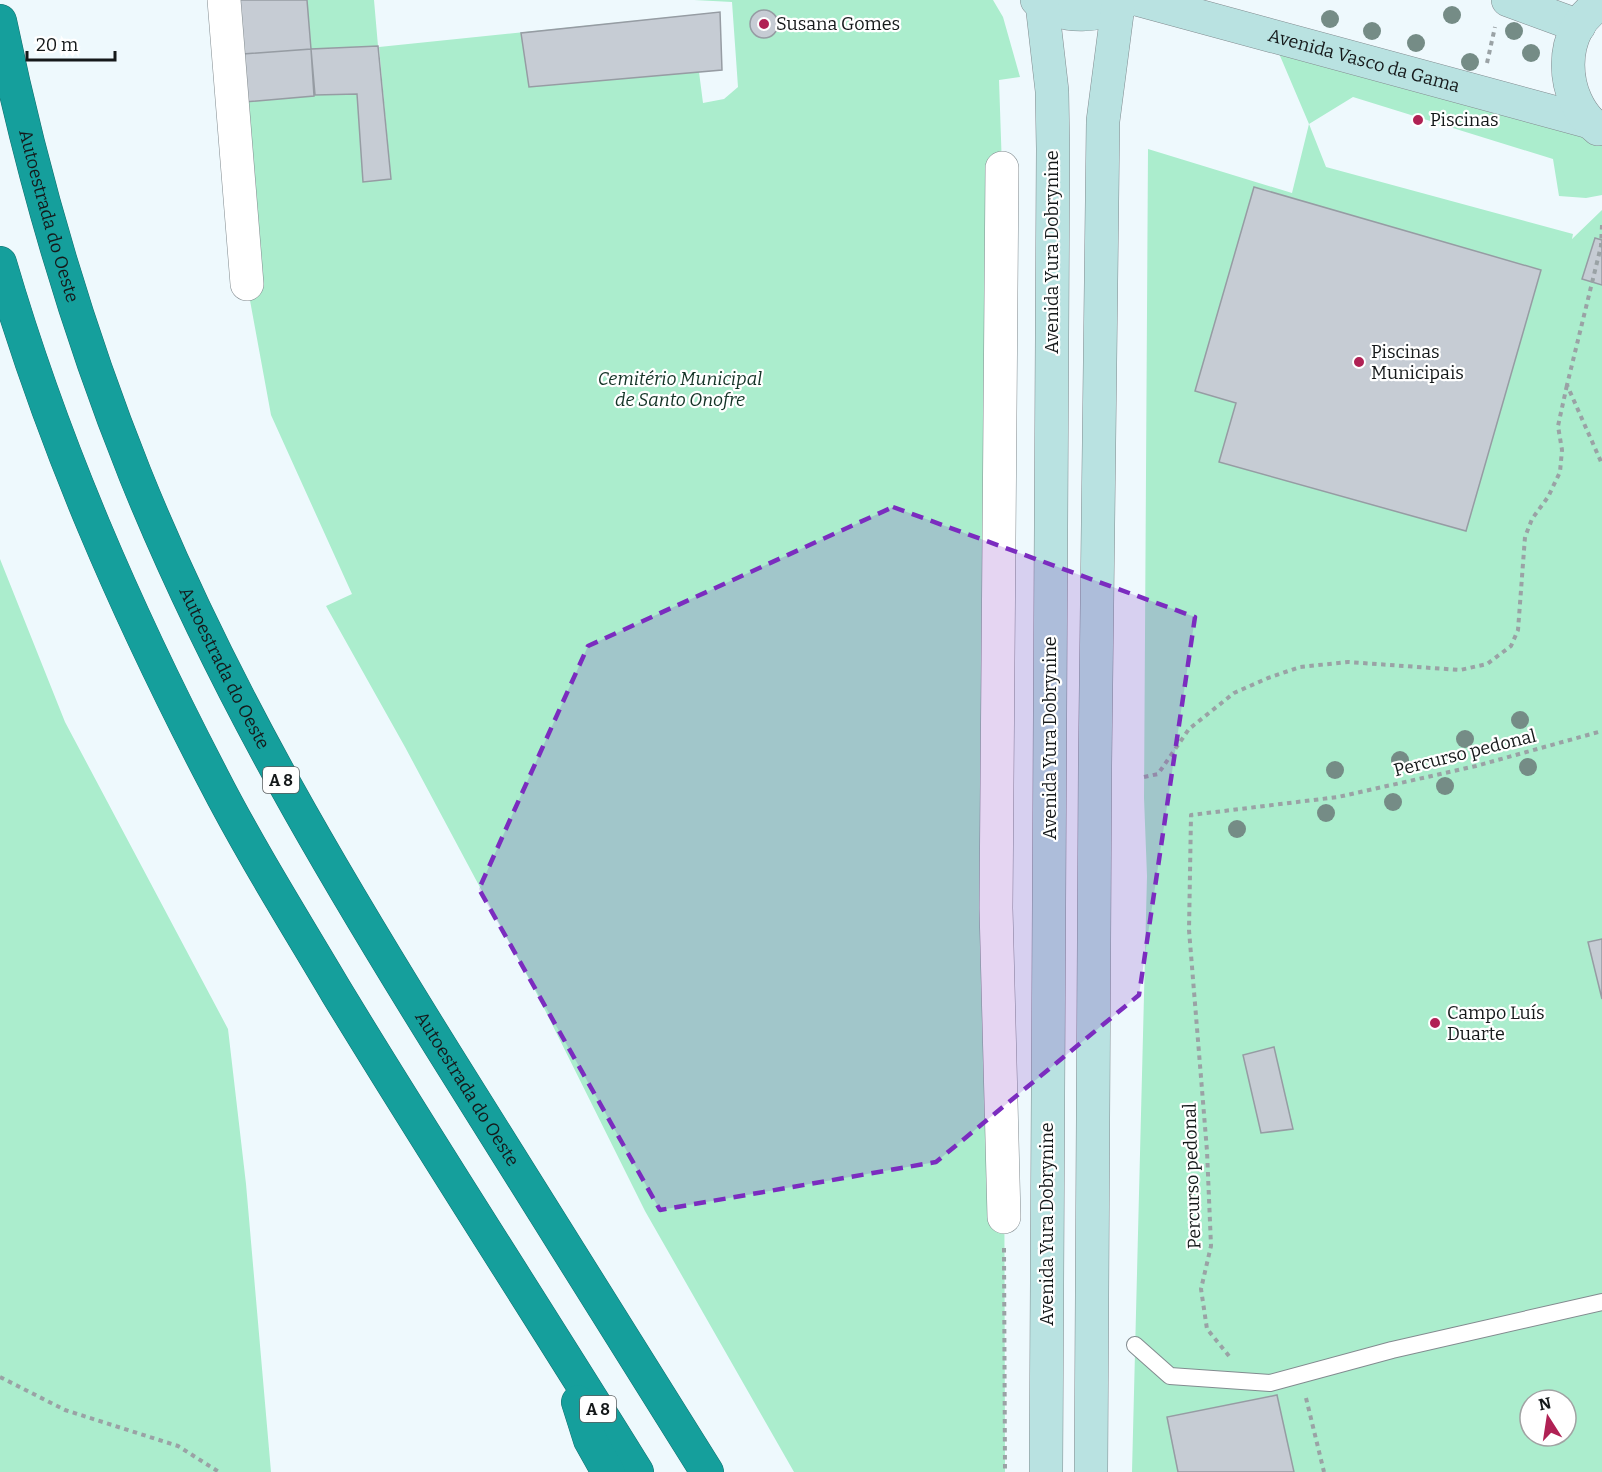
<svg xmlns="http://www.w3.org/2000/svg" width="1602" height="1472" font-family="Bitter,serif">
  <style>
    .green { fill: #abedcd; fill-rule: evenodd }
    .building { fill: #c6ccd4; stroke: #969ca3; stroke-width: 1.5 }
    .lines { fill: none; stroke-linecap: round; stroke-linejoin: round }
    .lane-casing { stroke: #828b8f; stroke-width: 18 }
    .street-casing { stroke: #828b8f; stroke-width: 34 }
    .secondary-casing { stroke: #828b8f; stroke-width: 34 }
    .highway-casing { stroke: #15706e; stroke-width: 34 }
    .path { stroke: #9aa2a5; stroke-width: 4; stroke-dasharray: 4.5 4.5; stroke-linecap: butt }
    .lane { stroke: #fff; stroke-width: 16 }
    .street { stroke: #fff; stroke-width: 33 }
    .secondary { stroke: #b9e2e1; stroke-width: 33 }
    .highway { stroke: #159f9c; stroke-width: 33 }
    .tree { fill: #758c86 }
    .marked { fill: #7b2cbf; fill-opacity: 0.2; stroke: #7b2cbf; stroke-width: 4.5; stroke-dasharray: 12 8; stroke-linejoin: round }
    .poi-dot { fill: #b02154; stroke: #fff; stroke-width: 2 }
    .labels { text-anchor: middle; stroke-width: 4.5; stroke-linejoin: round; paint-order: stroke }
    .shield { fill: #fff; stroke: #5b5e5f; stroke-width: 1.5 }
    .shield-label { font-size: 16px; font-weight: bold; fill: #15191a }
    .poi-label { font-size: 18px; fill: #15191a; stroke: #fff; text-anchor: start }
    .street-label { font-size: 18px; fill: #15191a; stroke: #fff }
    .park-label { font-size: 18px; font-style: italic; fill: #123225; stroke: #fff }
  </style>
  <rect width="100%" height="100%" fill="#eef9fd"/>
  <path class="green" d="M 307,0 L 374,0 L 378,46 L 311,49 Z
    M 694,0 L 993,0 L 1003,17 L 1020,77 L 999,80 L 1002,168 L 1005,1472 L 794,1472 L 645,1211 L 538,996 L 405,747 L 326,606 L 352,594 L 271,415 L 247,284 L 233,103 L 315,95 L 357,94 L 363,181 L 391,179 L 379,47 L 720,12 L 722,70 L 699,72 L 703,103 L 724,99 L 738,87 L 732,2 Z
    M 1272,37 L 1602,132 L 1602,195 L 1586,198 L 1559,196 L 1553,159 L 1353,97 L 1309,124 L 1326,167 L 1573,234 L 1572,239 L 1602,210 L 1602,1472 L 1132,1472 L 1147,876 L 1144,798 L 1148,149 L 1292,193 L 1309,124 ZM 1530,1400 L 1566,1400 L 1566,1436 L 1530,1436 Z
    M 0,559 L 65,722 L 228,1029 L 246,1184 L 271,1472 L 0,1472 Z"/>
  <path class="building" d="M 224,0 L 307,0 L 311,49 L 229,55 Z
    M750 24a14 14 0 1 1 28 0a14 14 0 1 1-28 0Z
    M 720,12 L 722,70 L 529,87 L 521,33 Z
    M 378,46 L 391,179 L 363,182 L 357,94 L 315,95 L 311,49 Z
    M 311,49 L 314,96 L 233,103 L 229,55 Z
    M 1254,187 L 1541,270 L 1466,531 L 1219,462 L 1236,403 L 1195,391 Z
    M 1595,238 L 1602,240 L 1602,285 L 1582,279 Z
    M 1602,939 L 1602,999 L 1588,942 Z
    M 1274,1047 L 1293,1129 L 1261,1133 L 1243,1055 Z
    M 1277,1395 L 1294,1472 L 1178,1472 L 1167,1417 Z"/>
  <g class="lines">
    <g class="lane-casing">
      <path id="lane" d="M 1135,1345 L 1170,1376 L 1270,1383 L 1392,1350 L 1602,1302"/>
    </g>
    <g class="street-casing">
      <path id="street" d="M 224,0 L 247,284
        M 1002,168 L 996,908 L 1004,1217"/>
    </g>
    <g class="secondary-casing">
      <g id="secondary">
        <path d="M 1037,0 C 1064,20 1100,18 1128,0"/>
        <path id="s1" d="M 1140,0 L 1590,122"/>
        <path d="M 1508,0 L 1579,26"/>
        <path d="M 1042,4 L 1052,91 L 1053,149 L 1046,1472"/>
        <path d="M 1598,129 C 1559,100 1556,28 1602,3"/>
        <path d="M 1091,1472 L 1095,766 L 1103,121 L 1118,6"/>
      </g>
    </g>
    <g class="highway-casing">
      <g id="highway">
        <path id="s2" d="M 0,21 C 32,175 76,327 135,474 C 222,690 341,888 464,1084 C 545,1213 626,1343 707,1472"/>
        <path d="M 0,263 C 53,444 126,611 213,778 C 251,852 295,922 337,993 C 435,1154 538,1312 637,1472"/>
        <path d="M 578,1402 L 590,1440 L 608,1472"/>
      </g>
    </g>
    <path class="path" d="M 1487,63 L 1495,27
      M 1602,225 L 1601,246 L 1567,385 L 1602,464
      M 1144,777 L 1158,774 L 1189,729 L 1234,693 L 1268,678 L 1300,667 L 1348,662 L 1460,670 L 1487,664 L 1511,646 L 1518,630 L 1525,537 L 1532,519 L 1548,497 L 1560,472 L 1562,450 L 1558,426 L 1567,385
      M 1004,1248 L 1005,1472
      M 1229,1356 L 1207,1329 L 1201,1289 L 1211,1246 L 1207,1151 L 1189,930 L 1191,815 L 1338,797 L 1476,766 L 1602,731
      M 0,1377 L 65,1410 L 178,1446 L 219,1472
      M 1306,1398 L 1324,1472"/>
    <use href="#lane" class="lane"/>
    <use href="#street" class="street"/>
    <use href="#secondary" class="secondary"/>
    <use href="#highway" class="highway"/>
  </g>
  <g class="tree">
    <circle cx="1452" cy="15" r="9"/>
    <circle cx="1330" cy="19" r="9"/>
    <circle cx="1372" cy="31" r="9"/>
    <circle cx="1514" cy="31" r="9"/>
    <circle cx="1416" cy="43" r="9"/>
    <circle cx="1531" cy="53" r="9"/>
    <circle cx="1470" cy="62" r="9"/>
    <circle cx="1520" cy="720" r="9"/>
    <circle cx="1465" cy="739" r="9"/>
    <circle cx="1400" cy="760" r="9"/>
    <circle cx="1528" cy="767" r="9"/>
    <circle cx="1335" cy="770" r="9"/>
    <circle cx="1445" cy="786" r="9"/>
    <circle cx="1393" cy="802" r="9"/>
    <circle cx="1326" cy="813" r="9"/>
    <circle cx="1237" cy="829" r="9"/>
  </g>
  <path class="marked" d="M 893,507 L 1195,617 L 1139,995 L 936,1162 L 660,1210 L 479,889 L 588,646 Z"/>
  <g class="poi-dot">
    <circle cx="764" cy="24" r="6"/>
    <circle cx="1418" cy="120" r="6"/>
    <circle cx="1359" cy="362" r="6"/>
    <circle cx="1435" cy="1023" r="6"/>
  </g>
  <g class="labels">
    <g class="shield">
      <rect x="263" y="767" width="36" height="26" rx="4.5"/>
      <rect x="580" y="1396" width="36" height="26" rx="4.5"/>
    </g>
    <g class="shield-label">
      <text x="281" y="786">A 8</text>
      <text x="598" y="1415">A 8</text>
    </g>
    <g class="poi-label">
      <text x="776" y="30">Susana Gomes</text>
      <text x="1430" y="126">Piscinas</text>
      <text x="1371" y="358">Piscinas<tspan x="1371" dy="21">Municipais</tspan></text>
      <text x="1447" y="1019">Campo Luís<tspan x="1447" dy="21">Duarte</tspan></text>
    </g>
    <g class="street-label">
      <text dy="6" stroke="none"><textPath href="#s1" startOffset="232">Avenida Vasco da Gama</textPath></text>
      <text dy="6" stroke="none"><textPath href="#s2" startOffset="201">Autoestrada do Oeste</textPath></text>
      <text transform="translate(1052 252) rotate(-90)" y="6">Avenida Yura Dobrynine</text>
      <text dy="6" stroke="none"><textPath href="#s2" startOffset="687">Autoestrada do Oeste</textPath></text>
      <text transform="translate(1050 738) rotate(-90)" y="6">Avenida Yura Dobrynine</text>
      <text transform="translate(1465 753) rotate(-14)" y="6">Percurso pedonal</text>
      <text dy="6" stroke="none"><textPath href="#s2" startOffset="1173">Autoestrada do Oeste</textPath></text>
      <text transform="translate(1192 1176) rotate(-92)" y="6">Percurso pedonal</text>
      <text transform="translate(1047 1224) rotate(-90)" y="6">Avenida Yura Dobrynine</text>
    </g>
    <g class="park-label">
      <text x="680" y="385">Cemitério Municipal<tspan x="680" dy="21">de Santo Onofre</tspan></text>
    </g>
  </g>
  <g transform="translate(1548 1418) rotate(348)"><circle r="28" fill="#ffffff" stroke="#a1a3a3" stroke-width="1.5"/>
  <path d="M0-4.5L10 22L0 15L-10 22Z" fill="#b02154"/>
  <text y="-9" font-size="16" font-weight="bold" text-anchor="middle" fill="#15191a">N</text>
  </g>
  <path d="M27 51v9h88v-9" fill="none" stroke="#15191a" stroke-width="3"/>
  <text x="36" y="51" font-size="18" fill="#15191a" stroke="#ffffff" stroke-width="4.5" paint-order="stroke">20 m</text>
</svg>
